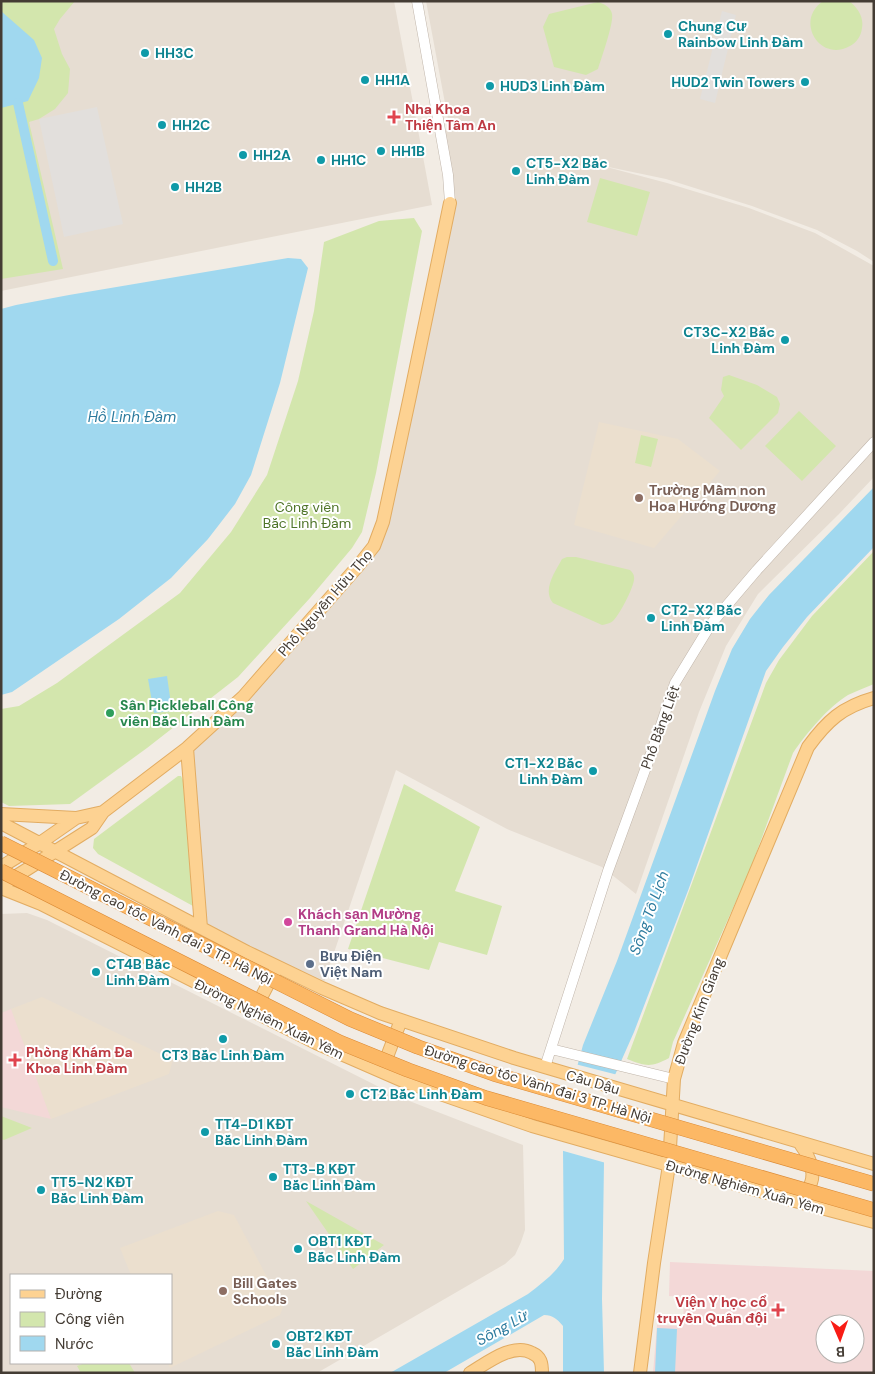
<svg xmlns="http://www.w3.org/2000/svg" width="875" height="1374" font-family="'DM Sans',sans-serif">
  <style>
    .residential { fill: #e6ddd2; fill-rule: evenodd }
    .education { fill: #ebdfce }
    .medical { fill: #f3d8d7; fill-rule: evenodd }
    .green { fill: #d3e6ad }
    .parking { fill: #e2dfdc }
    .water { fill: #a0d8ef }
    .pier { fill: #f2ece4 }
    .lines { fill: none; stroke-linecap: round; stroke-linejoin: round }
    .canal { stroke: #a0d8ef; stroke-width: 10 }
    .minor-casing { stroke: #c0b5aa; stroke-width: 11 }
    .major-casing { stroke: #e2ac62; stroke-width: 14 }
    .minor { stroke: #fff; stroke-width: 10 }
    .major { stroke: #fdd292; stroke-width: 12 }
    .highway-bridge-casing { stroke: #db8a35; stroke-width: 15; stroke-linecap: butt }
    .highway-bridge { stroke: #fcb865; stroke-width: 14 }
    .culture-dot { fill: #0f9aa8; stroke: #fff; stroke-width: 2 }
    .health-dot { fill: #e0444e; stroke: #fff; stroke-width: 2 }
    .education-dot { fill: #8d6e63; stroke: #fff; stroke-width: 2 }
    .leisure-dot { fill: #2e9e5b; stroke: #fff; stroke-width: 2 }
    .hotel-dot { fill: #d1479c; stroke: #fff; stroke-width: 2 }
    .service-dot { fill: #5c6f8a; stroke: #fff; stroke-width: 2 }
    .labels { text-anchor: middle; stroke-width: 4; stroke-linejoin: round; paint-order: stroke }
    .culture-label { font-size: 14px; font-weight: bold; fill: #0d838f; stroke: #fff; text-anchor: start }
    .health-label { font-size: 14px; font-weight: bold; fill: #be3a42; stroke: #fff; text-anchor: start }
    .education-label { font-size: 14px; font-weight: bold; fill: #785e54; stroke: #fff; text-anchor: start }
    .park-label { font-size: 14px; fill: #4e7428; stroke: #fff }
    .street-label { font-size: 14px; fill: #443c34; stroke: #fff }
    .leisure-label { font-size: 14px; font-weight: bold; fill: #27864d; stroke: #fff; text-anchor: start }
    .hotel-label { font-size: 14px; font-weight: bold; fill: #b23c85; stroke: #fff; text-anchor: start }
    .service-label { font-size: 14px; font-weight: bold; fill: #4e5e75; stroke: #fff; text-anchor: start }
    .water-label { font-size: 15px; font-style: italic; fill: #2c7b9e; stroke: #fff }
  </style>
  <rect width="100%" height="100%" fill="#f2ece4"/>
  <path class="residential" d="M 1,1 L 394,1 L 432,205 L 1,291 Z
    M 426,1 L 874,1 L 874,262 L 857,251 L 817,230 L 752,206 L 666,179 L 599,165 L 667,183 L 749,208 L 815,233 L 874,266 L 874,477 L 839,514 L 758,594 L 726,646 L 699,712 L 636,894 L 602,867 L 507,829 L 396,770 L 322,988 L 201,928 L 187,748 L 243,697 L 374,546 L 450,203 L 441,132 L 450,130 Z
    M 27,913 L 47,920 L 399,1097 L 523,1145 L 525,1230 L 521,1242 L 515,1255 L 505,1264 L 317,1373 L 1,1373 L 1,914 ZM 11,1275 L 171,1275 L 171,1363 L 11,1363 Z"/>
  <path class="education" d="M 599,422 L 678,439 L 720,471 L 654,548 L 574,525 Z
    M 42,997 L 173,1060 L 169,1074 L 51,1119 L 31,1068 L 11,1009 Z
    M 218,1211 L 234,1215 L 283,1307 L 280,1315 L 170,1368 L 168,1363 L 171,1363 L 171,1275 L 131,1275 L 120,1248 Z"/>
  <path class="medical" d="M 11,1009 L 51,1119 L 1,1107 L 1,1013 Z
    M 670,1262 L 874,1271 L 874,1373 L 653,1373 L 657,1325 L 683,1326 L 684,1297 L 669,1296 ZM 825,1324 L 855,1324 L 855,1354 L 825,1354 Z"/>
  <path class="green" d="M 1,1 L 75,1 L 60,19 L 54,29 L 62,54 L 70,69 L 68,93 L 55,109 L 39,119 L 29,122 L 63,269 L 1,279 Z
    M 823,1 L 849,1 C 858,8 864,17 862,28 C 861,36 857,42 850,46 C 820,63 794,21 823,1 Z
    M 598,2 C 604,4 611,7 612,14 C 614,23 601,59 598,69 L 586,75 L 554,67 L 543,27 L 549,14 Z
    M 600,178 L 650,192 L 637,236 L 587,222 Z
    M 414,218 L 422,231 L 376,473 L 362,532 L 352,548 L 310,598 L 238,677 L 147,748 L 70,804 L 9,806 L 1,802 L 1,709 L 19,706 L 57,683 L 180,593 L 231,532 L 267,475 L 298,381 L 314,311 L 324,242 L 379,221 Z
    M 729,375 L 757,385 L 777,397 L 780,404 L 778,413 L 741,450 L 709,418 L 724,396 L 721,390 L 723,377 Z
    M 799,411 L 836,446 L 802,481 L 765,446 Z
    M 641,435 L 658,439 L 651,467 L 635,463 Z
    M 874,551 L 874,684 C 865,688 856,691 848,695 C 828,707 806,734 793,753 L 750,870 L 673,1042 L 669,1058 C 651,1068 645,1066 627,1059 L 766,683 L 779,660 L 812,616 Z
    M 567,557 L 576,557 L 630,570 C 632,572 634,574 634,577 C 636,584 619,616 613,621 C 609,624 606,624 602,625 L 553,603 C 542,590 555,572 562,559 Z
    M 178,776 L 181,776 L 183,780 L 193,906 L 98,854 L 93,848 L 94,839 Z
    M 404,784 L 480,827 L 455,891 L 502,906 L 487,955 L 439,942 L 429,970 L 348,949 Z
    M 1,1116 L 32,1128 L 4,1140 L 1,1139 Z
    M 306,1201 L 384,1245 L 353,1269 Z
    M 85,1363 L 129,1363 L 135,1373 L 81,1373 L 77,1366 Z"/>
  <path class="parking" d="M 722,11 L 736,15 L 715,103 L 700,99 Z
    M 97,107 L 123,224 L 64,237 L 39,119 Z"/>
  <path class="water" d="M 1,11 L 34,40 L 42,58 L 39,78 L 28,101 L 1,108 Z
    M 288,258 L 301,259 L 308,268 L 280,383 L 251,475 L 235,504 L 208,539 L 171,578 L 119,619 L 12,692 L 1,695 L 1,309 L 16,305 L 69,295 Z
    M 874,487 L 874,547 L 807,617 L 783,647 L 766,671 L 689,888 L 634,1032 L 615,1075 L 608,1117 L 604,1162 L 602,1299 L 604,1373 L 563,1373 L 563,1326 C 557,1319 553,1315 544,1315 L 444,1373 L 390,1373 L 528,1294 C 542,1283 555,1274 564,1259 L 563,1150 L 567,1104 L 583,1045 L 617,961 L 715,691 L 732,649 L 750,619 L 769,595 Z
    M 167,676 L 172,711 L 154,713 L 148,679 Z
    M 657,1328 L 677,1329 L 675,1373 L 655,1373 Z"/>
  <path class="pier" d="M 575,1064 L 618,1075 L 610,1117 L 606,1163 L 560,1150 L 565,1103 Z"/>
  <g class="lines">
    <path class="canal" d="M 18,103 L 53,261"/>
    <g class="minor-casing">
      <path id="minor" d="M 417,1 L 448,175 L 450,203
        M 551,1049 L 674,1079
        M 545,1067 L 608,871 L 656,740 L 675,683 L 711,624 L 757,570 L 874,442"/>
    </g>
    <g class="major-casing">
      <path id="major" d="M 187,748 L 201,928
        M 1,814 L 76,818
        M 1,823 L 247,952 L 322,988 L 380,1013 L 514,1058 L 874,1164
        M 1,867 L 40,843 L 76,818 L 103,812
        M 7,882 L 92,828 L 103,812 L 187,748 L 243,697 L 358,566 L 374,546 L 383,522 L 410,396 L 450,203
        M 1,888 L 41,904 L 316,1043 L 403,1081 L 532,1126 L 795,1201 L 874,1222
        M 254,1011 L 275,971
        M 382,1070 L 401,1020
        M 799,1142 C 807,1153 816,1169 811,1183 C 809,1188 804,1193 801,1196
        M 470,1373 C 487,1363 513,1342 532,1353 C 541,1357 542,1363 542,1373
        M 640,1373 L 654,1263 L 669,1165 L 674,1079 L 684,1043 L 808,747 C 827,721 842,707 874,698"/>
    </g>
    <use href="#minor" class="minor"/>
    <use href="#major" class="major"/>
    <g class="highway-bridge-casing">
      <path id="highway-bridge" d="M 1,843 L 350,1019 L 418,1047 L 494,1074 L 874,1184
        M 1,871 L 339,1042 L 408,1070 L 486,1098 L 874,1210"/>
    </g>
    <use href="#highway-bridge" class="highway-bridge"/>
  </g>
  <g class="culture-dot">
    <circle cx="668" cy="34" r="5"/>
    <circle cx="145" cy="53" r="5"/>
    <circle cx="365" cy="80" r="5"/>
    <circle cx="805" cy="82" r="5"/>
    <circle cx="490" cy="86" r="5"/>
    <circle cx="162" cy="125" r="5"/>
    <circle cx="381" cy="151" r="5"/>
    <circle cx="243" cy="155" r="5"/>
    <circle cx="321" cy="160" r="5"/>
    <circle cx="516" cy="171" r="5"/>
    <circle cx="175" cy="187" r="5"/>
    <circle cx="785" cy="340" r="5"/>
    <circle cx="651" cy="618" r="5"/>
    <circle cx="593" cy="771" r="5"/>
    <circle cx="96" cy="972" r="5"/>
    <circle cx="223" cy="1039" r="5"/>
    <circle cx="350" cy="1094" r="5"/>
    <circle cx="205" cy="1132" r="5"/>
    <circle cx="273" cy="1177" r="5"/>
    <circle cx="41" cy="1190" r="5"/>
    <circle cx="298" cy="1249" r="5"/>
    <circle cx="276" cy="1344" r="5"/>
  </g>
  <g class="health-dot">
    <path d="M391.5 109.5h5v5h5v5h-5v5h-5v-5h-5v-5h5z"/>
    <path d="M12.5 1052.5h5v5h5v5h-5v5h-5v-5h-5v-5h5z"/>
    <path d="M775.5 1302.5h5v5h5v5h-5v5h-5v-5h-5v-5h5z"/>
  </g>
  <g class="education-dot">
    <circle cx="639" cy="498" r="5"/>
    <circle cx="223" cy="1291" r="5"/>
  </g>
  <circle class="leisure-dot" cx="110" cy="713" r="5"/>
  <circle class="hotel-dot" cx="288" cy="922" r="5"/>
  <circle class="service-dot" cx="310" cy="964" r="5"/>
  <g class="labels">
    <g class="culture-label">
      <text x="678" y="31">Chung Cư<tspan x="678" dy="16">Rainbow Linh Đàm</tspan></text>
      <text x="155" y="58">HH3C</text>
      <text x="375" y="85">HH1A</text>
      <text x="795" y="87" text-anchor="end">HUD2 Twin Towers</text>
      <text x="500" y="91">HUD3 Linh Đàm</text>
      <text x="172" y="130">HH2C</text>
      <text x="391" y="156">HH1B</text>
      <text x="253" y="160">HH2A</text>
      <text x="331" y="165">HH1C</text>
      <text x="526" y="168">CT5-X2 Bắc<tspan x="526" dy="16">Linh Đàm</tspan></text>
      <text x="185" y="192">HH2B</text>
      <text x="775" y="337" text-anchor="end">CT3C-X2 Bắc<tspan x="775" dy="16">Linh Đàm</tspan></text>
      <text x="661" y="615">CT2-X2 Bắc<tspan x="661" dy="16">Linh Đàm</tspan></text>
      <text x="583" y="768" text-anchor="end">CT1-X2 Bắc<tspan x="583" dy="16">Linh Đàm</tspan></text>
      <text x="106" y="969">CT4B Bắc<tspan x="106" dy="16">Linh Đàm</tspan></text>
      <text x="223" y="1060" text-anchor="middle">CT3 Bắc Linh Đàm</text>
      <text x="360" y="1099">CT2 Bắc Linh Đàm</text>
      <text x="215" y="1129">TT4-D1 KĐT<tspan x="215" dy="16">Bắc Linh Đàm</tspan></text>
      <text x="283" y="1174">TT3-B KĐT<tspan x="283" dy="16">Bắc Linh Đàm</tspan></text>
      <text x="51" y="1187">TT5-N2 KĐT<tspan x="51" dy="16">Bắc Linh Đàm</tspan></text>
      <text x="308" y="1246">OBT1 KĐT<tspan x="308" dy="16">Bắc Linh Đàm</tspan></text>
      <text x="286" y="1341">OBT2 KĐT<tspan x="286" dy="16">Bắc Linh Đàm</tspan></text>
    </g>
    <g class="health-label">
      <text x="405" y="114">Nha Khoa<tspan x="405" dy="16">Thiện Tâm An</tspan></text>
      <text x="26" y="1057">Phòng Khám Đa<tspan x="26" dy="16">Khoa Linh Đàm</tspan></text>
      <text x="767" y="1307" text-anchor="end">Viện Y học cổ<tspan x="767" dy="16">truyền Quân đội</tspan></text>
    </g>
    <g class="education-label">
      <text x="649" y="495">Trường Mầm non<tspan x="649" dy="16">Hoa Hướng Dương</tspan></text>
      <text x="233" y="1288">Bill Gates<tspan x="233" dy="16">Schools</tspan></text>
    </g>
    <g class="park-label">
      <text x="307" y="512">Công viên<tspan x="307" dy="16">Bắc Linh Đàm</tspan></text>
    </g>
    <g class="street-label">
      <text transform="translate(325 603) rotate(-49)" y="5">Phố Nguyễn Hữu Thọ</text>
      <text transform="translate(660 727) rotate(-70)" y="5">Phố Bằng Liệt</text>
      <text transform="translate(166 927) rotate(27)" y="5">Đường cao tốc Vành đai 3 TP. Hà Nội</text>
      <text transform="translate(699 1011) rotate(-69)" y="5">Đường Kim Giang</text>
      <text transform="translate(269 1019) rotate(26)" y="5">Đường Nghiêm Xuân Yêm</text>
      <text transform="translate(593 1082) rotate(16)" y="5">Cầu Dậu</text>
      <text transform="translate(538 1084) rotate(17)" y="5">Đường cao tốc Vành đai 3 TP. Hà Nội</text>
      <text transform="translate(745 1187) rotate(16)" y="5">Đường Nghiêm Xuân Yêm</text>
    </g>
    <g class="leisure-label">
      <text x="120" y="710">Sân Pickleball Công<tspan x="120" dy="16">viên Bắc Linh Đàm</tspan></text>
    </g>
    <g class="hotel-label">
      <text x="298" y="919">Khách sạn Mường<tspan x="298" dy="16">Thanh Grand Hà Nội</tspan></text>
    </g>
    <g class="service-label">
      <text x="320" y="961">Bưu Điện<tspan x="320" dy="16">Việt Nam</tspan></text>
    </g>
    <g class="water-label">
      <text x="132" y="422">Hồ Linh Đàm</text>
      <text transform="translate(649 913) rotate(-70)" y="5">Sông Tô Lịch</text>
      <text transform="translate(502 1328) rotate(-29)" y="5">Sông Lừ</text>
    </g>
  </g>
  <rect width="875" height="1374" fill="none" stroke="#443c34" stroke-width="5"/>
  <rect x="10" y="1274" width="162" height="90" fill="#ffffff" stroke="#b4b1ae"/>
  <rect x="20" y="1290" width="25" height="8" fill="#fdd292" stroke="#b4b1ae"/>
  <text x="55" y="1299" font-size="15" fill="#443c34">Đường</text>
  <rect x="20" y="1312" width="25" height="15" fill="#d3e6ad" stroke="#b4b1ae"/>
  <text x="55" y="1324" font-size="15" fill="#443c34">Công viên</text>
  <rect x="20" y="1336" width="25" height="15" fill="#a0d8ef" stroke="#b4b1ae"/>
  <text x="55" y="1349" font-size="15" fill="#443c34">Nước</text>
  <g transform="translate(840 1339) rotate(178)"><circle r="24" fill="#ffffff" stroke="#b4b1ae"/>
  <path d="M0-4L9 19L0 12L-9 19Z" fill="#f81c15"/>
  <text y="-8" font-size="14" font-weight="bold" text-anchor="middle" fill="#443c34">B</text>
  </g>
</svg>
